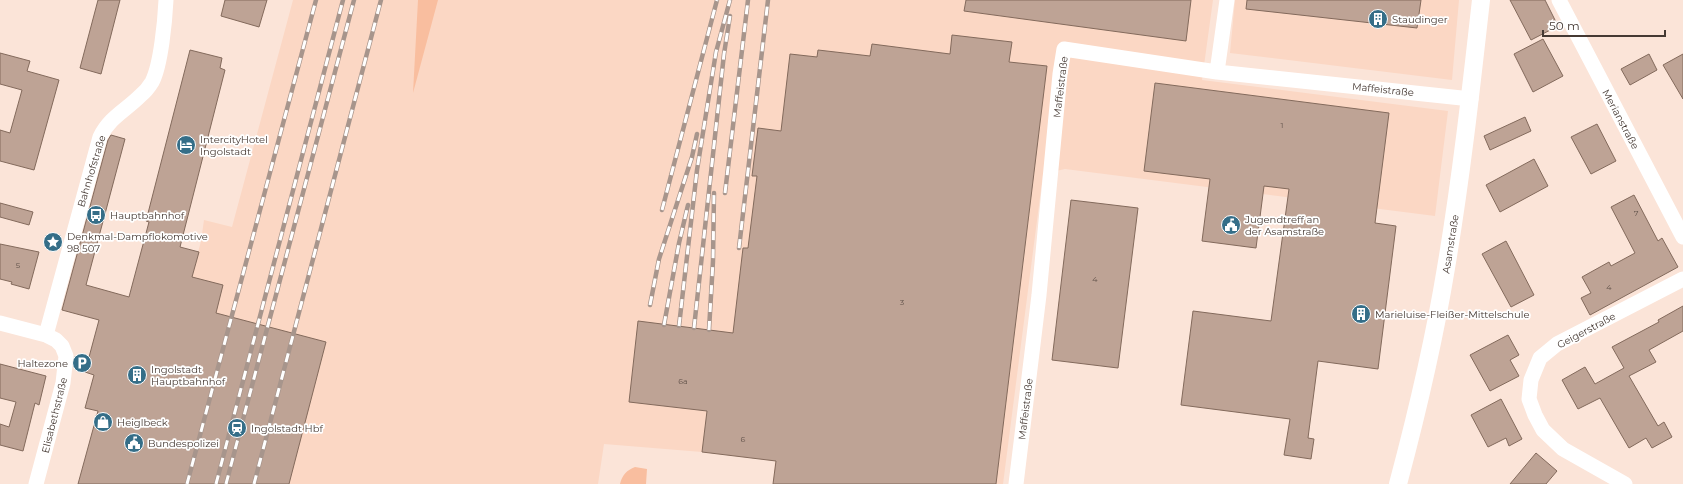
<svg xmlns="http://www.w3.org/2000/svg" width="1683" height="484" font-family="Montserrat,sans-serif">
  <style>
    .built { fill: #fbd7c4 }
    .green { fill: #f9be9f }
    .building { fill: #bea395; stroke: #836a5c }
    .lines { fill: none; stroke-linecap: round; stroke-linejoin: round }
    .minor { stroke: #fff; stroke-width: 15 }
    .tertiary { stroke: #fff; stroke-width: 18 }
    .rail-casing { stroke: #a7958c; stroke-width: 4.5 }
    .rail { stroke: #fff; stroke-width: 3; stroke-dasharray: 9; stroke-linecap: butt }
    .labels { text-anchor: middle; stroke-width: 3.5; stroke-linejoin: round; paint-order: stroke }
    .number-label { font-size: 8px; fill: #63544c }
    .poi-label { font-size: 10px; fill: #453933; stroke: #fff; text-anchor: start }
    .street-label { font-size: 10px; fill: #453933; stroke: #fff }
  </style>
  <rect width="100%" height="100%" fill="#fbe4d8"/>
  <path class="built" d="M 293,0 L 1213,0 L 1202,80 L 1448,111 L 1435,216 L 1065,169 L 1043,174 L 1003,484 L 773,484 L 775,461 L 702,452 L 604,444 L 598,484 L 138,484 L 201,241 L 204,220 L 232,227 Z
    M 1235,0 L 1459,0 L 1452,80 L 1230,53 Z"/>
  <path class="green" d="M 418,0 L 438,0 L 413,93 Z
    M 635,467 L 647,469 L 646,484 L 620,484 C 622,475 627,470 635,467 Z"/>
  <path class="building" d="M 98,0 L 120,0 L 101,74 L 80,68 Z
    M 225,0 L 267,0 L 259,27 L 221,16 Z
    M 966,0 L 1191,0 L 1186,41 L 964,11 Z
    M 1247,0 L 1421,0 L 1417,28 L 1246,9 Z
    M 1510,0 L 1545,0 L 1558,26 L 1531,40 Z
    M 952,35 L 1012,42 L 1009,62 L 1047,66 L 996,484 L 773,484 L 776,461 L 702,452 L 707,411 L 629,402 L 638,321 L 733,333 L 743,248 L 748,248 L 757,176 L 752,176 L 758,128 L 781,131 L 790,54 L 817,57 L 818,50 L 870,56 L 872,44 L 950,54 Z
    M 1543,39 L 1563,76 L 1533,92 L 1514,54 Z
    M 190,50 L 222,58 L 220,68 L 225,70 L 180,247 L 199,252 L 192,277 L 223,285 L 216,313 L 326,342 L 289,484 L 78,484 L 98,411 L 85,408 L 94,375 L 85,372 L 99,320 L 62,310 L 108,140 L 111,135 L 125,139 L 86,285 L 129,297 L 149,222 L 146,221 Z
    M 0,53 L 30,61 L 27,71 L 59,80 L 34,170 L 0,161 L 0,130 L 10,133 L 22,90 L 0,84 Z
    M 1649,54 L 1657,70 L 1630,85 L 1621,69 Z
    M 1683,54 L 1683,99 L 1663,65 Z
    M 1155,83 L 1389,113 L 1375,223 L 1396,226 L 1378,369 L 1318,361 L 1308,438 L 1314,439 L 1311,459 L 1284,455 L 1290,419 L 1181,405 L 1193,311 L 1271,321 L 1289,189 L 1264,186 L 1256,248 L 1202,241 L 1210,179 L 1144,171 Z
    M 1525,117 L 1531,131 L 1490,150 L 1484,136 Z
    M 1597,124 L 1616,161 L 1591,174 L 1571,137 Z
    M 1534,159 L 1548,186 L 1500,212 L 1486,185 Z
    M 1634,195 L 1658,241 L 1662,238 L 1678,267 L 1590,315 L 1581,298 L 1591,293 L 1582,277 L 1609,262 L 1611,266 L 1635,253 L 1611,207 Z
    M 1071,200 L 1138,208 L 1118,368 L 1052,360 Z
    M 0,203 L 33,212 L 29,225 L 0,217 Z
    M 1506,241 L 1534,295 L 1511,307 L 1482,254 Z
    M 0,244 L 39,252 L 29,289 L 11,284 L 12,282 L 0,279 Z
    M 1683,306 L 1683,331 L 1649,350 L 1656,362 L 1629,376 L 1658,426 L 1664,422 L 1672,437 L 1652,448 L 1646,438 L 1629,448 L 1600,398 L 1578,409 L 1562,380 L 1585,367 L 1595,384 L 1624,368 L 1612,347 L 1659,322 L 1658,320 Z
    M 1508,335 L 1519,355 L 1510,360 L 1519,376 L 1490,391 L 1470,355 Z
    M 0,364 L 46,376 L 39,405 L 35,403 L 23,451 L 0,445 L 0,424 L 9,427 L 16,402 L 0,398 Z
    M 1501,399 L 1522,439 L 1509,446 L 1506,438 L 1488,447 L 1471,415 Z
    M 1536,453 L 1557,471 L 1546,484 L 1510,484 Z"/>
  <g class="lines">
    <path class="minor" d="M 1559,0 L 1683,237
      M 1217,72 L 1227,0
      M 0,323 L 46,335 L 56,340 L 62,346 L 66,356 L 63,383 L 36,484
      M 46,335 L 100,137 C 110,117 125,111 140,96 C 145,92 149,87 152,82 C 161,65 165,20 166,0
      M 1016,484 L 1039,295 L 1060,74 L 1064,49 L 1217,72 L 1471,99
      M 1625,484 L 1563,449 L 1543,430 L 1535,415 L 1529,399 L 1531,380 L 1540,358 L 1557,344 L 1683,279"/>
    <path class="tertiary" d="M 1398,484 C 1417,413 1434,341 1446,268 C 1461,179 1471,90 1481,0"/>
    <g class="rail-casing">
      <path id="rail" d="M 725,193 L 748,0
        M 662,210 L 717,0
        M 739,248 L 768,0
        M 650,305 L 659,259 L 692,157 L 697,134
        M 664,325 L 679,243 L 688,205
        M 679,326 L 697,170 L 716,52 L 730,0
        M 694,328 L 724,54 L 730,16
        M 709,330 L 713,261 L 714,193
        M 187,484 L 316,0
        M 216,484 L 343,0
        M 226,484 L 354,0
        M 254,484 L 381,0"/>
    </g>
    <use href="#rail" class="rail"/>
  </g>
  <defs>
    <g id="building-disc" transform="scale(1)"><circle r="9.5" fill="#356e88" stroke="#fff"/><path d="M-4-6H4V6H1V3H-1V6H-4ZM-2.5-4.3h1.7v1.8h-1.7ZM.8-4.3h1.7v1.8H.8ZM-2.5-1h1.7V.8h-1.7ZM.8-1h1.7V.8H.8Z" fill="#fff"/></g>
    <g id="hotel-disc" transform="scale(1)"><circle r="9.5" fill="#356e88" stroke="#fff"/><path d="M-6-4.5h1.5V1H6V5H4.5V3h-9V5H-6ZM-4 0a1.8 1.8 0 1 1 3.6 0ZM.5 0V-2.5h3Q6-2.5 6 0Z" fill="#fff"/></g>
    <g id="bus-disc" transform="scale(1)"><circle r="9.5" fill="#356e88" stroke="#fff"/><path d="M-5-6H5V4H4V6H2V4H-2V6H-4V4H-5ZM-3.5-4V0h7V-4ZM-3.5 1.2v1.5H-2V1.2ZM2 1.2v1.5H3.5V1.2Z" fill="#fff"/></g>
    <g id="civic-disc" transform="scale(1)"><circle r="9.5" fill="#356e88" stroke="#fff"/><path d="M-.6-6.5H3V-4.5H.6V-3L4-1V1h2V6H-6V1h2V-1L-.6-3ZM-1.2 2.5V6h2.4V2.5Z" fill="#fff"/></g>
    <g id="sight-disc" transform="scale(1)"><circle r="9.5" fill="#356e88" stroke="#fff"/><path d="M0-6L1.8-2.2L6-1.7L2.9 1.2L3.7 5.4L0 3.3L-3.7 5.4L-2.9 1.2L-6-1.7L-1.8-2.2Z" fill="#fff"/></g>
    <g id="parking-disc" transform="scale(1)"><circle r="9.5" fill="#356e88" stroke="#fff"/><path d="M-3.5-5.5H1a3.5 3.5 0 0 1 0 7H-1V5.5H-3.5ZM-1-3.4V-.6H.8a1.4 1.4 0 0 0 0-2.8Z" fill="#fff"/></g>
    <g id="shop-disc" transform="scale(1)"><circle r="9.5" fill="#356e88" stroke="#fff"/><path d="M-5-2.5h2.3a2.7 3.5 0 0 1 5.4 0H5L5.5 6h-11ZM-1.5-2.5h3a1.5 2.3 0 0 0-3 0Z" fill="#fff"/></g>
    <g id="station-disc" transform="scale(1)"><circle r="9.5" fill="#356e88" stroke="#fff"/><path d="M-3-6H3Q5-6 5-4V2Q5 4 3 4L4.5 6H3L1.5 4h-3L-3 6H-4.5L-3 4Q-5 4-5 2V-4Q-5-6-3-6ZM-3.5-4v3h7v-3ZM-3.5 1v1.5H-2V1ZM2 1v1.5H3.5V1Z" fill="#fff"/></g>
  </defs>
  <g fill-rule="evenodd">
    <use href="#building-disc" x="1378" y="19"/>
    <use href="#hotel-disc" x="186" y="145"/>
    <use href="#bus-disc" x="96" y="215"/>
    <use href="#civic-disc" x="1231" y="225"/>
    <use href="#sight-disc" x="53" y="242"/>
    <use href="#building-disc" x="1361" y="314"/>
    <use href="#parking-disc" x="82" y="363"/>
    <use href="#building-disc" x="137" y="375"/>
    <use href="#shop-disc" x="103" y="422"/>
    <use href="#station-disc" x="237" y="428"/>
    <use href="#civic-disc" x="134" y="443"/>
  </g>
  <g class="labels">
    <g class="number-label">
      <text x="1282" y="128">1</text>
      <text x="1636" y="216">7</text>
      <text x="18" y="268">5</text>
      <text x="1095" y="282">4</text>
      <text x="1609" y="290">4</text>
      <text x="902" y="305">3</text>
      <text x="683" y="384">6a</text>
      <text x="743" y="442">6</text>
    </g>
    <g class="poi-label">
      <text x="1392" y="23">Staudinger</text>
      <text x="200" y="143">IntercityHotel<tspan x="200" dy="12">Ingolstadt</tspan></text>
      <text x="110" y="219">Hauptbahnhof</text>
      <text x="1245" y="223">Jugendtreff an<tspan x="1245" dy="12">der Asamstraße</tspan></text>
      <text x="67" y="240">Denkmal-Dampflokomotive<tspan x="67" dy="12">98 507</tspan></text>
      <text x="1375" y="318">Marieluise-Fleißer-Mittelschule</text>
      <text x="68" y="367" text-anchor="end">Haltezone</text>
      <text x="151" y="373">Ingolstadt<tspan x="151" dy="12">Hauptbahnhof</tspan></text>
      <text x="117" y="426">Heiglbeck</text>
      <text x="251" y="432">Ingolstadt Hbf</text>
      <text x="148" y="447">Bundespolizei</text>
    </g>
    <g class="street-label">
      <text transform="translate(1060 87) rotate(-83)" y="4">Maffeistraße</text>
      <text transform="translate(1383 89) rotate(6)" y="4">Maffeistraße</text>
      <text transform="translate(1621 119) rotate(62)" y="4">Merianstraße</text>
      <text transform="translate(91 171) rotate(-73)" y="4">Bahnhofstraße</text>
      <text transform="translate(1450 244) rotate(-81)" y="4">Asamstraße</text>
      <text transform="translate(1586 330) rotate(-28)" y="4">Geigerstraße</text>
      <text transform="translate(1025 409) rotate(-83)" y="4">Maffeistraße</text>
      <text transform="translate(54 415) rotate(-76)" y="4">Elisabethstraße</text>
    </g>
  </g>
  <path d="M1543 30v6h122v-6" fill="none" stroke="#453933" stroke-width="2"/>
  <text x="1549" y="30" font-size="12" fill="#453933" stroke="#ffffff" stroke-width="3" paint-order="stroke">50 m</text>
</svg>
